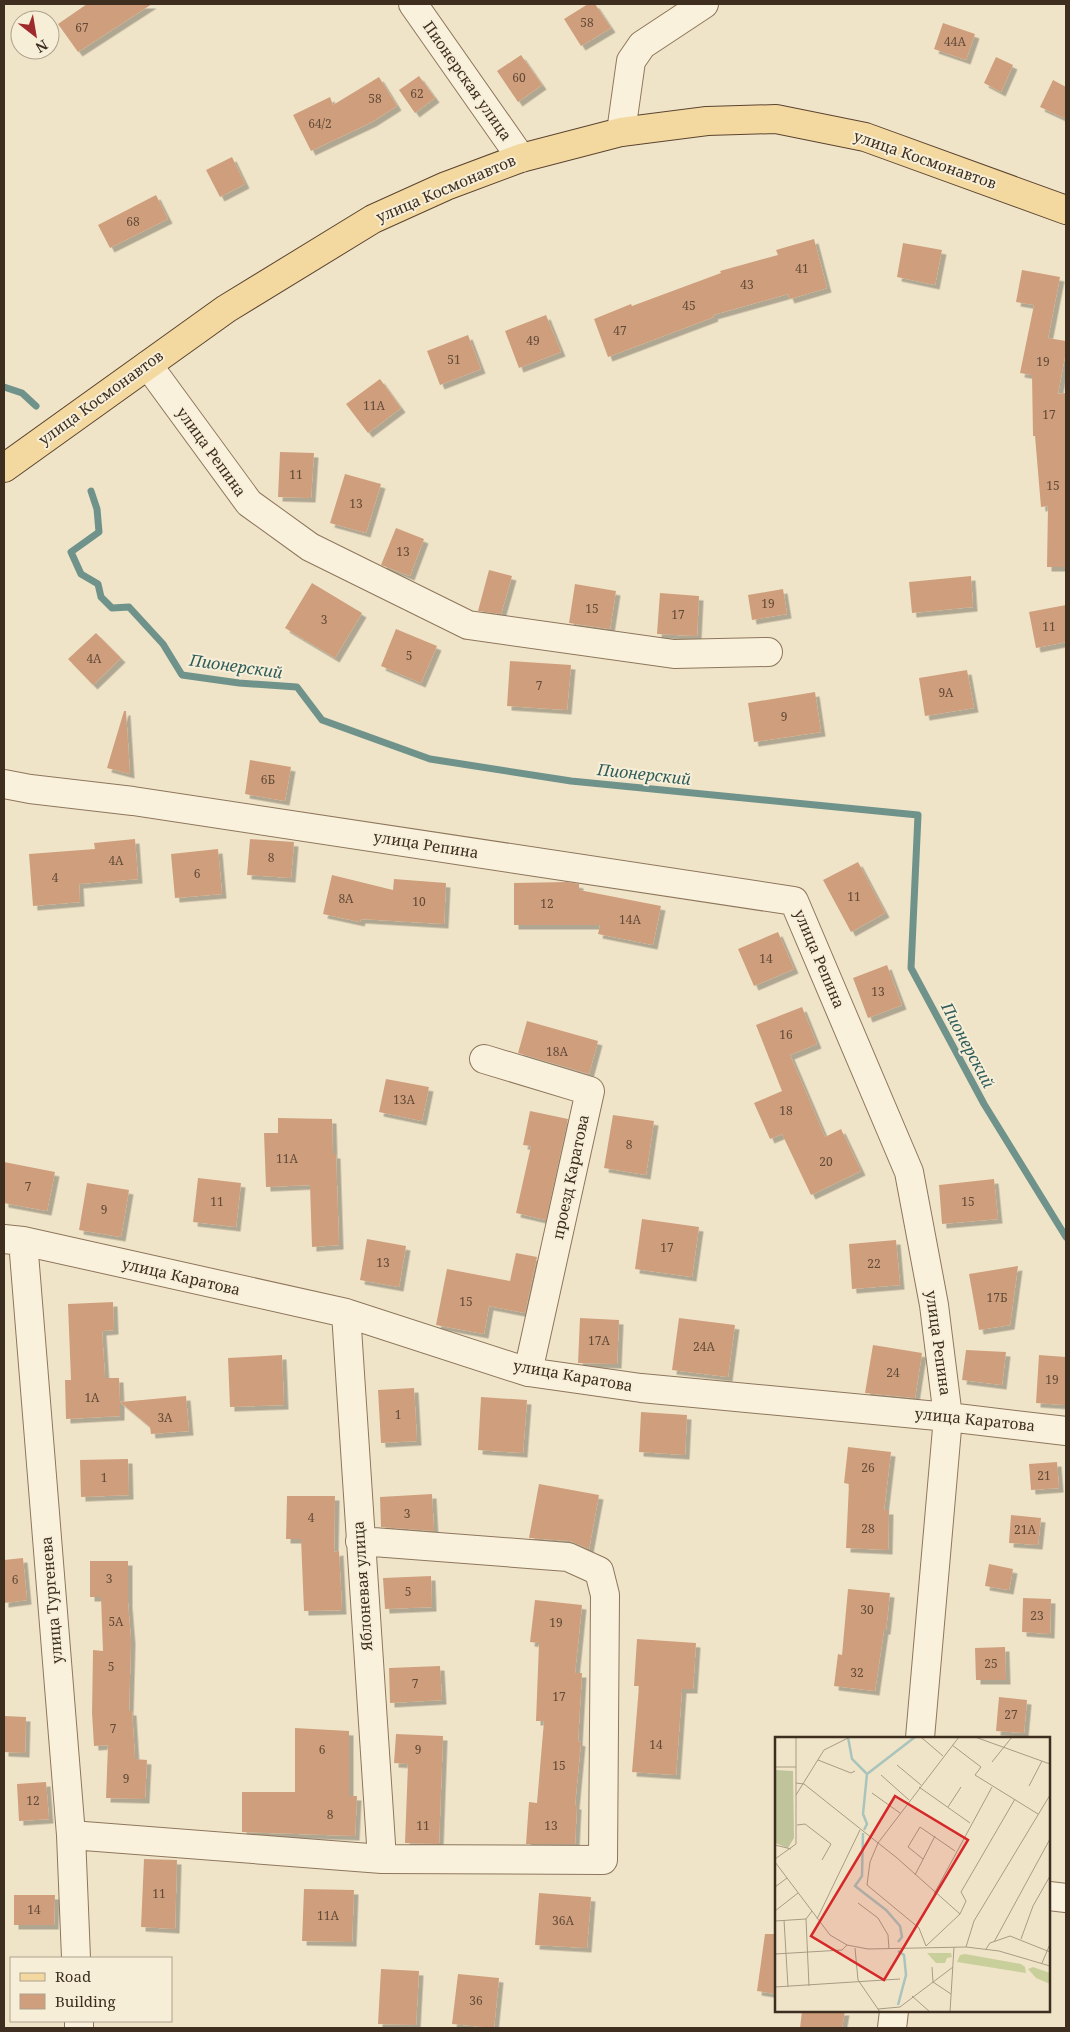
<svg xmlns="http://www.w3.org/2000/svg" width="1070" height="2032" font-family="'Noto Serif',serif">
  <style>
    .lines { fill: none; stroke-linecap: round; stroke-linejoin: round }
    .stream { stroke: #6f938a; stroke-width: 7 }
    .building { fill: #cf9f7d; filter: url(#shadow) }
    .minor-casing { stroke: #8d765c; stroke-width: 30 }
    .major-casing { stroke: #5b4430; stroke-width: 30 }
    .minor { stroke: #faf1dc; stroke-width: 28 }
    .major { stroke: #f3d9a0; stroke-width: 28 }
    .labels { text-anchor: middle; stroke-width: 4; stroke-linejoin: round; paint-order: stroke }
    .number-label { font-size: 12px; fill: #624a37 }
    .street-label { font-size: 15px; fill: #3d2e20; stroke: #f7eed8 }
    .water-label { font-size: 16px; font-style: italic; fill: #2f5d5a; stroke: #f7eed8 }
    .inset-river { fill: none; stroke: #a9c4bc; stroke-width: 2.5 }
    .inset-road { fill: none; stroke: #a89b85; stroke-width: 1 }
    .view { fill: #d62828; fill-opacity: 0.15; stroke: #d62828; stroke-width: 2.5 }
    .inset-edge { fill: none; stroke: #3d2e20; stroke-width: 2.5 }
  </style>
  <defs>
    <filter id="shadow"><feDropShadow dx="4.5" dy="4.5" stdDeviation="0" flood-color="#0004"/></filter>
  </defs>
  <rect width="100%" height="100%" fill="#f0e4c8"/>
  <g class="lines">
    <path class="stream" d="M 4,387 L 22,393 L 36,406
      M 91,491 L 97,509 L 99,532 L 71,552 L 81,574 L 98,584 L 101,597 L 112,608 L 129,607 L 163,644 L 182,675 L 239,683 L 297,687 L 322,720 L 430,759 L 571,781 L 918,815 L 911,968 L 984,1104 L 1066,1237"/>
  </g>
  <path class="building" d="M 87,4 L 152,4 L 78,52 L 58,24 Z
    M 588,4 L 595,4 L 611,28 L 581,46 L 564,19 Z
    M 943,23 L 975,34 L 966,60 L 934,49 Z
    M 521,55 L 542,85 L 518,102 L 497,71 Z
    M 996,57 L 1013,65 L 1001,92 L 984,83 Z
    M 419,76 L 435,98 L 415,113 L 399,90 Z
    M 379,77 L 397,106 L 372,122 L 311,151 L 293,115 L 330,97 L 333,105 Z
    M 1053,80 L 1066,87 L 1066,119 L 1040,107 Z
    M 232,157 L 245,184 L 220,197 L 206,170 Z
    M 156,195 L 168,219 L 110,248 L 98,225 Z
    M 814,239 L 827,288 L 790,299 L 788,294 L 713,315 L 714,317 L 608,357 L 594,319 L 631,304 L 632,306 L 721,273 L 720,271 L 778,255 L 776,250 Z
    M 903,243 L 942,250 L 935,285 L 897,277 Z
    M 1022,270 L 1060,277 L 1048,338 L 1066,341 L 1066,351 L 1058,394 L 1066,393 L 1066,567 L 1047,567 L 1048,506 L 1041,507 L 1035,436 L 1033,436 L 1032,375 L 1020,373 L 1034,305 L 1016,302 Z
    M 546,315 L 561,352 L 519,368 L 505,331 Z
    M 468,335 L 481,369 L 440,385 L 427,351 Z
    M 380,379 L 401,408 L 368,433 L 346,404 Z
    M 280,452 L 314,453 L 311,498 L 278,497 Z
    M 345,474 L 381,484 L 366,533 L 330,523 Z
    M 396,528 L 424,539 L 410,576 L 381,565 Z
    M 489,570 L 512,576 L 501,614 L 478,611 Z
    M 971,576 L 973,607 L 912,613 L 909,582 Z
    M 312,583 L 362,613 L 335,658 L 285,628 Z
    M 575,584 L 616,591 L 610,629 L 569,623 Z
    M 783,589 L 787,614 L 752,620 L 748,595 Z
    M 660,593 L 699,596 L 697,636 L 657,634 Z
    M 1066,605 L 1066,642 L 1036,648 L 1029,612 Z
    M 396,629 L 437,646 L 421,683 L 381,666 Z
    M 96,633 L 121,658 L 93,685 L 68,659 Z
    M 510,661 L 571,665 L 567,710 L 507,706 Z
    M 967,670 L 974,708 L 925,716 L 919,678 Z
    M 815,692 L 821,732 L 754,742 L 748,703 Z
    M 124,711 L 126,711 L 130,774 L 107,768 Z
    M 250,760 L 291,767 L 285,801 L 245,794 Z
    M 135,839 L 138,879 L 79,884 L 80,902 L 33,906 L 29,854 L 95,849 L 94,843 Z
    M 250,839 L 294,842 L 291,878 L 247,875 Z
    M 218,849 L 222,894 L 175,898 L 171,854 Z
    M 858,862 L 885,913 L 851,932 L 823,880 Z
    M 332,875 L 393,890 L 394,879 L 446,883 L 444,924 L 361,919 L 360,922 L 323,914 Z
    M 567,882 L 579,884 L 579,890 L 661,906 L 653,945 L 598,934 L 600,925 L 514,925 L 514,883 Z
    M 778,932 L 794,969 L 754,986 L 738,949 Z
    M 887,965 L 902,1005 L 868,1018 L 853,978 Z
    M 802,1007 L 817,1044 L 790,1055 L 825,1137 L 841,1129 L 861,1171 L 811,1195 L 782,1134 L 770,1139 L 754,1103 L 782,1091 L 756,1025 Z
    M 527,1021 L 598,1041 L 589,1074 L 518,1053 Z
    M 386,1079 L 429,1087 L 422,1121 L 379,1112 Z
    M 530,1111 L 568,1119 L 546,1220 L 516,1213 L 531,1146 L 523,1145 Z
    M 613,1115 L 654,1121 L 646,1175 L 604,1168 Z
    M 278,1118 L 332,1119 L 333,1154 L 336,1154 L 339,1245 L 312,1247 L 310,1185 L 266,1187 L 264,1133 L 278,1133 Z
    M 4,1162 L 55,1172 L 47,1211 L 4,1203 Z
    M 198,1178 L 241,1183 L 236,1227 L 193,1222 Z
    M 994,1179 L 998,1219 L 942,1224 L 939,1185 Z
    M 87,1183 L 129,1190 L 121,1237 L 79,1230 Z
    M 642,1219 L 699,1227 L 692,1277 L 635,1269 Z
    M 367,1239 L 406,1246 L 399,1287 L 360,1280 Z
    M 896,1240 L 900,1285 L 852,1289 L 849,1244 Z
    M 516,1253 L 537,1257 L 525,1313 L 489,1306 L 484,1334 L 436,1325 L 447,1269 L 510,1281 Z
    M 1018,1266 L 1010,1325 L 979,1330 L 969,1274 Z
    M 113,1302 L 114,1330 L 102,1331 L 105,1378 L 119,1378 L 120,1402 L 186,1396 L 189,1431 L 151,1434 L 150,1427 L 120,1402 L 120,1416 L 66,1419 L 65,1380 L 71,1380 L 68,1304 Z
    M 580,1318 L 619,1320 L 617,1364 L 578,1363 Z
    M 679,1318 L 735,1325 L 728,1377 L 672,1370 Z
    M 873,1345 L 922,1353 L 915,1398 L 865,1393 Z
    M 966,1350 L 1006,1352 L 1002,1385 L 962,1380 Z
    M 282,1355 L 284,1405 L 230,1407 L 228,1358 Z
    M 1039,1355 L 1066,1357 L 1066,1405 L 1036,1403 Z
    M 414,1388 L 417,1441 L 381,1443 L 378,1390 Z
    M 481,1397 L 527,1400 L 523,1453 L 478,1450 Z
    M 641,1412 L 687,1415 L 685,1455 L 639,1452 Z
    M 848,1447 L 891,1452 L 884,1510 L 889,1510 L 888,1550 L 846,1548 L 849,1484 L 844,1483 Z
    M 128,1459 L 129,1495 L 81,1497 L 80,1460 Z
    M 1057,1462 L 1059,1488 L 1031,1490 L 1029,1464 Z
    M 539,1484 L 599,1495 L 589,1549 L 570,1541 L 529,1538 Z
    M 432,1494 L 434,1531 L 381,1527 L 380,1497 Z
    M 287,1496 L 335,1496 L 334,1552 L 339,1551 L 342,1610 L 304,1611 L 301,1539 L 286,1539 Z
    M 1011,1515 L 1041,1518 L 1038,1545 L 1009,1543 Z
    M 23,1558 L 27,1600 L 4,1603 L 4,1560 Z
    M 90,1561 L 128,1561 L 128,1603 L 131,1640 L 129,1711 L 132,1711 L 135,1759 L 147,1760 L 145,1799 L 106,1798 L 108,1745 L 94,1746 L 92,1713 L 93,1650 L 103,1651 L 101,1597 L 90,1597 Z
    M 989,1564 L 1013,1569 L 1009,1590 L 985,1586 Z
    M 431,1576 L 432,1607 L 385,1609 L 383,1578 Z
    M 848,1589 L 890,1593 L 886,1630 L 884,1630 L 875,1691 L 834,1686 L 838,1654 L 842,1655 Z
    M 1023,1598 L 1051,1599 L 1050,1634 L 1022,1632 Z
    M 535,1600 L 582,1605 L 575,1673 L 582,1673 L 578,1741 L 581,1742 L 575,1805 L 577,1805 L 575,1844 L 526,1844 L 529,1802 L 537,1803 L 544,1721 L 536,1721 L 539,1643 L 530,1642 Z
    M 637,1639 L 696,1643 L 693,1689 L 682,1689 L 676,1775 L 632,1772 L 639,1686 L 634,1686 Z
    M 1005,1647 L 1006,1680 L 976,1680 L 975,1648 Z
    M 440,1666 L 442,1700 L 390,1703 L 389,1668 Z
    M 999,1697 L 1027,1700 L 1024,1733 L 996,1731 Z
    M 4,1716 L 26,1717 L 25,1753 L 4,1752 Z
    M 295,1728 L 349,1731 L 349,1796 L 357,1796 L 355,1836 L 242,1832 L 242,1792 L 295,1792 Z
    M 396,1734 L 443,1736 L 439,1844 L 405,1843 L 408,1764 L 394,1763 Z
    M 46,1782 L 49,1819 L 19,1821 L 17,1784 Z
    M 144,1859 L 177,1860 L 175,1929 L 141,1927 Z
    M 304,1889 L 354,1890 L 352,1942 L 302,1941 Z
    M 539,1893 L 591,1897 L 587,1948 L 535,1945 Z
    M 14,1895 L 55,1895 L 54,1925 L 14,1925 Z
    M 765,1934 L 776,1934 L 776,1994 L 757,1991 Z
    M 381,1969 L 419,1971 L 416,2025 L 378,2024 Z
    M 458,1974 L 499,1978 L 494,2028 L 452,2024 Z
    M 802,2011 L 845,2011 L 842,2028 L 800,2028 Z"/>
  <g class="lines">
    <g class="minor-casing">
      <path id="minor" d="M 413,4 L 521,158
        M 621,132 L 631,61 L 642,45 L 704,4
        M 148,365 L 249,503 L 310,547 L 468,625 L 674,654 L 768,652
        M 4,784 L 30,789 L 133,801 L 794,901 L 909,1172 L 934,1305 L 948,1417 L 920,1738
        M 484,1059 L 590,1091 L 528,1372
        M 4,1239 L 23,1241 L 346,1313 L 528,1372 L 641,1388 L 948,1417 L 1066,1431
        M 23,1241 L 71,1835 L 76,1958
        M 346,1313 L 382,1859
        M 71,1835 L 382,1859 L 603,1860 L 605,1595 L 599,1571 L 568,1557 L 360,1541
        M 1049,1896 L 1066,1898
        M 79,2021 L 79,2028
        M 892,2028 L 894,2011"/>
    </g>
    <g class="major-casing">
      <path id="major" d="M 4,468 L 226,309 L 373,219 L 446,186 L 521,158 L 621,132 L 707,121 L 776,119 L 865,137 L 1066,210"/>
    </g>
    <use href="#minor" class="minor"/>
    <use href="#major" class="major"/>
  </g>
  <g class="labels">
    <g class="number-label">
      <text x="587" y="27">58</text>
      <text x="82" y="32">67</text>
      <text x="955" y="46">44А</text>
      <text x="519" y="82">60</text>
      <text x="417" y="98">62</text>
      <text x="375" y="103">58</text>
      <text x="320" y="128">64/2</text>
      <text x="133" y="226">68</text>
      <text x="802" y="273">41</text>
      <text x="747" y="289">43</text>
      <text x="689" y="310">45</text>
      <text x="620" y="335">47</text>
      <text x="533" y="345">49</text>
      <text x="454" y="364">51</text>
      <text x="1043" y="366">19</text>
      <text x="374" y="410">11А</text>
      <text x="1049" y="419">17</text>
      <text x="296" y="479">11</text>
      <text x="1053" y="490">15</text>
      <text x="356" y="508">13</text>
      <text x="403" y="556">13</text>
      <text x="768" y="608">19</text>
      <text x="592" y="613">15</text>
      <text x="678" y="619">17</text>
      <text x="324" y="624">3</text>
      <text x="1049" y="631">11</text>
      <text x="409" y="660">5</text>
      <text x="94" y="663">4А</text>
      <text x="539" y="690">7</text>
      <text x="946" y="697">9А</text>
      <text x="784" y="721">9</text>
      <text x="268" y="784">6Б</text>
      <text x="271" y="862">8</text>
      <text x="116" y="865">4А</text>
      <text x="197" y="878">6</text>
      <text x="55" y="882">4</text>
      <text x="854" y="901">11</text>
      <text x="346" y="903">8А</text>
      <text x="419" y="906">10</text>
      <text x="547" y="908">12</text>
      <text x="630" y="924">14А</text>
      <text x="766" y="963">14</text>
      <text x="878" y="996">13</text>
      <text x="786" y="1039">16</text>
      <text x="557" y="1056">18А</text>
      <text x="404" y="1104">13А</text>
      <text x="786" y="1115">18</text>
      <text x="629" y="1149">8</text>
      <text x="287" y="1163">11А</text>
      <text x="826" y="1166">20</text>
      <text x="28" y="1191">7</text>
      <text x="217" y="1206">11</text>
      <text x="968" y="1206">15</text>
      <text x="104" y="1214">9</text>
      <text x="667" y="1252">17</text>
      <text x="383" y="1267">13</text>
      <text x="874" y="1268">22</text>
      <text x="997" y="1302">17Б</text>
      <text x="466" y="1306">15</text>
      <text x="599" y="1345">17А</text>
      <text x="704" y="1351">24А</text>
      <text x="893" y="1377">24</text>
      <text x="1052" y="1384">19</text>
      <text x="92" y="1402">1А</text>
      <text x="398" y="1419">1</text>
      <text x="165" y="1422">3А</text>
      <text x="868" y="1472">26</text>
      <text x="1044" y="1480">21</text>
      <text x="104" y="1482">1</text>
      <text x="407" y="1518">3</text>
      <text x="311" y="1522">4</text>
      <text x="868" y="1533">28</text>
      <text x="1025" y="1534">21А</text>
      <text x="109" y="1583">3</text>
      <text x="15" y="1584">6</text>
      <text x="408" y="1596">5</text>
      <text x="867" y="1614">30</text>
      <text x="1037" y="1620">23</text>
      <text x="116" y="1626">5А</text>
      <text x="556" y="1627">19</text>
      <text x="991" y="1668">25</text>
      <text x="111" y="1671">5</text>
      <text x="857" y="1677">32</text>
      <text x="415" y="1688">7</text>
      <text x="559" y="1701">17</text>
      <text x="1011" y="1719">27</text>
      <text x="113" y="1733">7</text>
      <text x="656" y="1749">14</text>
      <text x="322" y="1754">6</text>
      <text x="418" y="1754">9</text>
      <text x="559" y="1770">15</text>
      <text x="126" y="1783">9</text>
      <text x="33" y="1805">12</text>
      <text x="330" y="1819">8</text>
      <text x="423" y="1830">11</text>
      <text x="551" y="1830">13</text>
      <text x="159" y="1898">11</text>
      <text x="34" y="1914">14</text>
      <text x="328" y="1920">11А</text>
      <text x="563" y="1925">36А</text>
      <text x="476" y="2005">36</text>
    </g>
    <g class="street-label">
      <text transform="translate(467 81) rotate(55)" y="5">Пионерская улица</text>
      <text transform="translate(925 160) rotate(19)" y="5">улица Космонавтов</text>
      <text transform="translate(446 189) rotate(-23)" y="5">улица Космонавтов</text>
      <text transform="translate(101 398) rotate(-36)" y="5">улица Космонавтов</text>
      <text transform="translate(211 452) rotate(54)" y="5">улица Репина</text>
      <text transform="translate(426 845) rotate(9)" y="5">улица Репина</text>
      <text transform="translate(819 959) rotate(67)" y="5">улица Репина</text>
      <text transform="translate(571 1177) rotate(-78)" y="5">проезд Каратова</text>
      <text transform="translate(181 1277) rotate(13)" y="5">улица Каратова</text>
      <text transform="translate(938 1343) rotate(82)" y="5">улица Репина</text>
      <text transform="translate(573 1376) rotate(10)" y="5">улица Каратова</text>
      <text transform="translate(975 1420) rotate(6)" y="5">улица Каратова</text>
      <text transform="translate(363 1586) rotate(-94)" y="5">Яблоневая улица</text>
      <text transform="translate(52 1600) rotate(-95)" y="5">улица Тургенева</text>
    </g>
    <g class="water-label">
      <text transform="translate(236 666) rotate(8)" y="6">Пионерский</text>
      <text transform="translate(644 774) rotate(6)" y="6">Пионерский</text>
      <text transform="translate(968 1045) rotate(62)" y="6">Пионерский</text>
    </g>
  </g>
  <g transform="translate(775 1737)">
    <rect width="275" height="275" fill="#f0e4c8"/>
    <path d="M 152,216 L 176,216 L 177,220 L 172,221 L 170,226 L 161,226 ZM 190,217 L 246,227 L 250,230 L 251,236 L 182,225 L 185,218 ZM 258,230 L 275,236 L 275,247 L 261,241 L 253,232 Z" fill="#c9cf9b"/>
    <path d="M 0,33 L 18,34 L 19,101 L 13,111 L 0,106 Z" fill="#bfc49a"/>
    <path class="inset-river" d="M 73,0 L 77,22 L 92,37 L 140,0M 89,93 L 92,87 L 88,77 L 92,37M 88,96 L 87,139 L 80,149 L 111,173 L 125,189 L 127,200 L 123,205M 123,268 L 131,238 L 129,218 L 123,214"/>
    <path class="inset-road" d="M 200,0 L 275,27M 147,1 L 168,19M 177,8 L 206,30 L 200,38 L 263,77M 43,23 L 76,36 L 80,34M 217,25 L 237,0M 122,28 L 146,48M 0,30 L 21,30M 106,38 L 134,63M 21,46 L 29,47 L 122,121 L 185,177M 254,49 L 267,24M 144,50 L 195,86M 97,56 L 125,76M 21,58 L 49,13 L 75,0M 173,70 L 186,50M 22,88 L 30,87 L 56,107 L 47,123M 0,108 L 16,112M 0,122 L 21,107 L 21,0M 148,122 L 133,110 L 145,90 L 180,114M 0,125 L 55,198 L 72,208 L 93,212 L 191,210 L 224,214 L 275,229M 140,138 L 160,99M 0,150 L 12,141M 159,157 L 217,50M 83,166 L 103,181 L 113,198 L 114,212M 0,174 L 23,156M 42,182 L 85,93M 9,183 L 13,250M 0,184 L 31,182M 246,202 L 258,169 L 275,139M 219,205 L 275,102M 151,209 L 144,191 L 92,148 L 95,125 L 103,106 L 184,0M 151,209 L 185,177 L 191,164 L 186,155 L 240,62M 191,210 L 199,184 L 275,58M 80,211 L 83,243 L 105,275M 211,212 L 215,206 L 235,199 L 275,215M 0,217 L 67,213 L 72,208M 267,226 L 275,207M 157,230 L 158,245 L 176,257M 34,249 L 31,182 L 37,174M 0,250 L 125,242M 137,259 L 155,275M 103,272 L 125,270 L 178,230M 175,275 L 179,210"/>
    <path class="view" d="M 120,59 L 193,103 L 109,243 L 36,199 Z"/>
    <rect width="275" height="275" class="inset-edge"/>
  </g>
  <rect width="1070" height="2032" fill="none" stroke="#3d2e20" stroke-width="10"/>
  <rect x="10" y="1957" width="162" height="65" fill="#f7eed8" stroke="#ada18e"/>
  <rect x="20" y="1973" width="25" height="8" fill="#f3d9a0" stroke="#ada18e"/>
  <text x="55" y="1982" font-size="15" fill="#3d2e20">Road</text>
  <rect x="20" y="1994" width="25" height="15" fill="#cf9f7d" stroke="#ada18e"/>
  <text x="55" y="2007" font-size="15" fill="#3d2e20">Building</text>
  <g transform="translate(35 35) rotate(149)"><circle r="24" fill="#f7eed8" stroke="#ada18e"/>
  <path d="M0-4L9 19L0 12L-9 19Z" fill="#9e2a2b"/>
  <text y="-8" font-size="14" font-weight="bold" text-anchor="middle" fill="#3d2e20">N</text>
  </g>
</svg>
